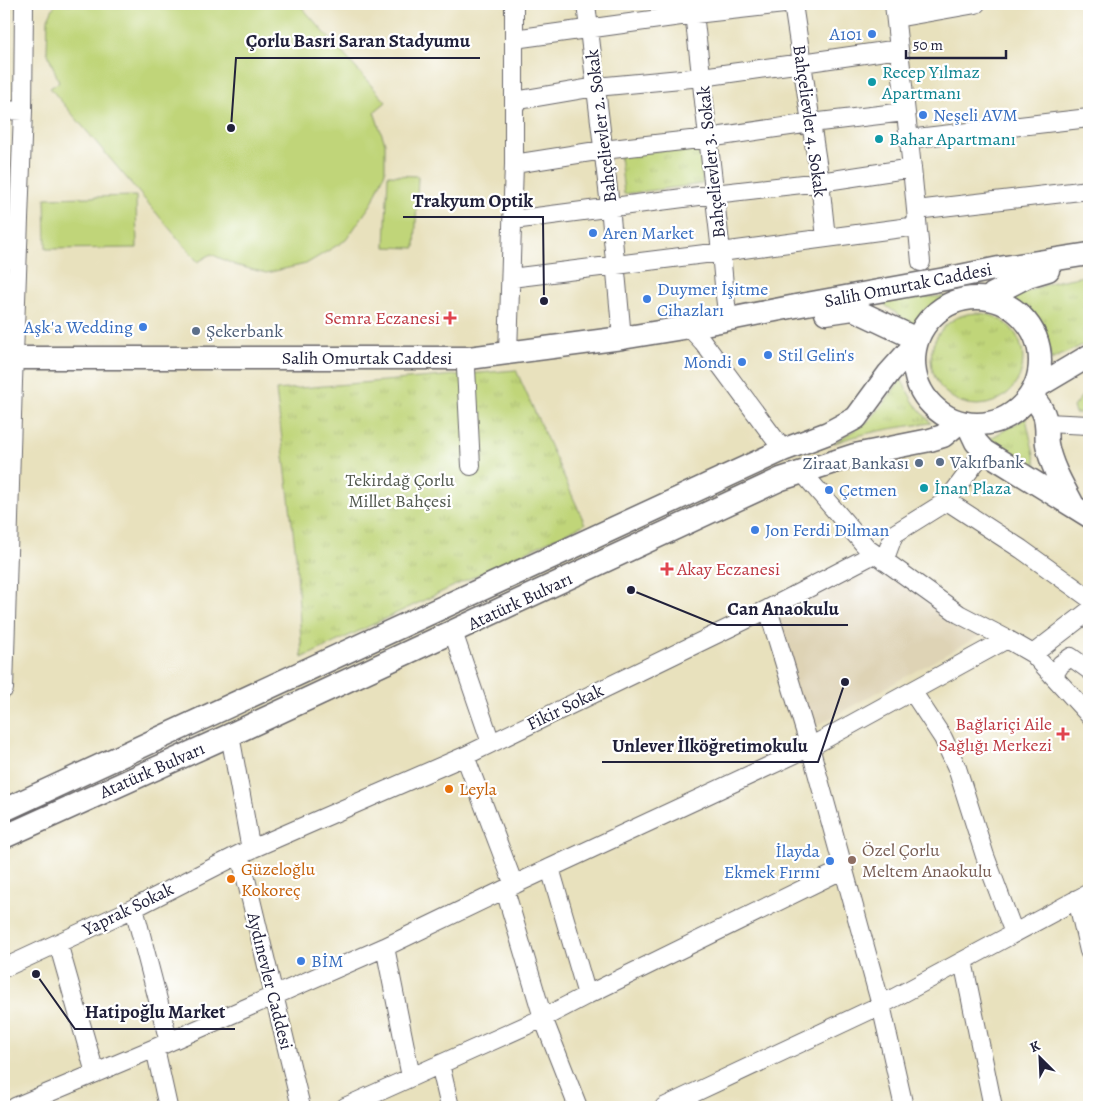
<svg xmlns="http://www.w3.org/2000/svg" width="1093" height="1111" font-family="Alegreya,serif">
  <style>
    .built { fill: #ded3b5 }
    .grass { fill: url(#grass-tufts); stroke: #717c5a }
    .pitch { fill: #c0d579; stroke: #717c5a }
    .lines { fill: none; stroke-linecap: round; stroke-linejoin: round }
    .minor-casing { stroke: #676568; stroke-width: 20 }
    .major-casing { stroke: #676568; stroke-width: 25 }
    .minor { stroke: #fff; stroke-width: 18 }
    .major { stroke: #fff; stroke-width: 22 }
    .shop-dot { fill: #3f7fe0; stroke: #fff; stroke-width: 2 }
    .culture-dot { fill: #0f9aa8; stroke: #fff; stroke-width: 2 }
    .health-dot { fill: #e0444e; stroke: #fff; stroke-width: 2 }
    .service-dot { fill: #5c6f8a; stroke: #fff; stroke-width: 2 }
    .food-dot { fill: #e8710a; stroke: #fff; stroke-width: 2 }
    .education-dot { fill: #8d6e63; stroke: #fff; stroke-width: 2 }
    .labels { text-anchor: middle; stroke-width: 4.5; stroke-linejoin: round; paint-order: stroke }
    .shop-label { font-size: 18px; fill: #366cbe; stroke: #fff; text-anchor: start }
    .culture-label { font-size: 18px; fill: #0d838f; stroke: #fff; text-anchor: start }
    .street-label { font-size: 18px; fill: #22223b; stroke: #fff }
    .health-label { font-size: 18px; fill: #be3a42; stroke: #fff; text-anchor: end }
    .service-label { font-size: 18px; fill: #4e5e75; stroke: #fff; text-anchor: start }
    .park-label { font-size: 18px; fill: #51584e; stroke: #fff }
    .food-label { font-size: 18px; fill: #c56008; stroke: #fff; text-anchor: start }
    .education-label { font-size: 18px; fill: #785e54; stroke: #fff; text-anchor: start }
    .leader { fill: none; stroke: #22223b; stroke-width: 2 }
    .callout-dot { fill: #22223b; stroke: #fff; stroke-width: 2 }
    .callout-label { font-size: 19px; text-anchor: middle; font-weight: bold; fill: #22223b; stroke: #fff; stroke-width: 4.5; stroke-linejoin: round; paint-order: stroke }
  </style>
  <defs>
    <pattern id="grass-tufts" width="24" height="20" patternUnits="userSpaceOnUse" patternTransform="scale(1.25)"><rect width="24" height="20" fill="#c0d579"/><path d="M3 7l-1-3M5 7V3M7 7l1-3M15 17l-1-3M17 17v-4M19 17l1-3" fill="none" stroke="#a5b76a"/></pattern>
  </defs>
  <rect width="100%" height="100%" fill="#fff"/>
  <filter id="ink" filterUnits="userSpaceOnUse"><feTurbulence type="fractalNoise" baseFrequency=".02" numOctaves="2"/><feDisplacementMap in="SourceGraphic" scale="10" xChannelSelector="R" yChannelSelector="G"/><feConvolveMatrix kernelMatrix="1 2 1 2 8 2 1 2 1" color-interpolation-filters="sRGB"/></filter>
  <filter id="wash" filterUnits="userSpaceOnUse"><feTurbulence type="fractalNoise" baseFrequency=".0096" numOctaves="4" result="noise"/><feDisplacementMap in="SourceGraphic" scale="20" xChannelSelector="R" yChannelSelector="G"/><feGaussianBlur stdDeviation="1.12" result="paint"/><feColorMatrix in="noise" values="0 0 0 0 0 0 0 0 0 0 0 0 0 0 0 0 0 1.4 0 .05"/><feComposite in="paint" operator="in"/></filter>
  <g filter="url(#wash)">
    <rect width="100%" height="100%" fill="#e8e1bd"/>
    <path class="built" d="M 876,561 L 981,635 L 809,730 L 772,610 Z"/>
    <path class="grass" d="M 699,145 L 703,184 L 624,194 L 620,156 Z
      M 1089,275 L 1089,342 L 1051,360 C 1050,354 1050,348 1048,343 C 1041,323 1024,311 1007,299 L 1053,282 Z
      M 870,296 L 954,297 L 912,325 L 885,305 Z
      M931 359a46 46 0 1 1 92 0a46 46 0 1 1-92 0Z
      M 516,370 L 585,524 L 302,658 L 296,556 L 276,390 Z
      M 901,379 L 914,403 L 931,423 C 899,427 865,432 834,443 L 870,420 L 885,402 Z
      M 1089,387 L 1089,413 L 1075,413 L 1073,407 Z
      M 1026,418 L 1039,478 L 989,439 Z"/>
    <path class="pitch" d="M 55,4 L 299,4 L 386,102 L 374,112 L 385,143 L 385,172 L 372,203 L 346,240 L 306,264 L 266,273 L 235,265 L 211,254 L 198,262 L 50,88 L 59,82 L 47,51 L 48,19 Z
      M 388,175 L 418,176 L 415,248 L 385,247 Z
      M 136,196 L 137,248 L 46,249 L 45,198 Z"/>
  </g>
  <g filter="url(#ink)">
    <g class="lines">
      <g class="minor-casing">
        <path id="minor" d="M 586,4 L 610,206 L 622,338
          M 693,4 L 721,252 L 725,296 L 728,320
          M 793,4 L 820,182 L 826,238
          M 894,4 L 912,168 L 921,262
          M 896,18 L 976,4
          M 514,39 L 695,14 L 784,4
          M 514,101 L 596,87 L 702,77 L 802,63 L 899,49
          M 4,110 L 23,111
          M 908,139 L 1089,118
          M 514,164 L 603,150 L 708,138 L 811,123 L 905,112
          M 916,210 L 1089,190
          M 513,220 L 714,194 L 820,182 L 912,168
          M 511,278 L 721,252 L 917,226
          M 689,327 L 703,342 L 783,450
          M 508,353 L 514,164 L 514,4
          M 466,368 L 471,466
          M 1046,423 L 1089,425
          M 802,472 L 868,549 L 959,614 L 1007,639 L 1033,654 L 1089,715
          M 947,501 L 1021,549 L 1089,598
          M 884,561 L 894,534 L 947,501 L 984,451
          M 768,609 L 810,747 L 881,1005 L 904,1107
          M 453,632 L 491,743
          M 1033,654 L 1089,611
          M 1053,676 L 1061,664 L 1071,657 L 1089,670
          M 4,689 L 13,382 L 23,111 L 24,4
          M 912,691 L 943,738 L 957,768 L 985,856 L 1014,933
          M 230,735 L 251,850
          M 465,756 L 514,885
          M 240,854 L 301,1107
          M 550,868 L 587,995
          M 505,890 L 543,1018 L 578,1107
          M 1077,899 L 1089,951
          M 134,908 L 169,1042
          M 58,943 L 95,1073
          M 385,947 L 411,1077
          M 963,961 L 993,1107
          M 4,968 L 134,908 L 240,854 L 465,756 L 768,609 L 874,554
          M 155,1048 L 168,1107
          M 440,1064 L 450,1107
          M 15,1107 L 155,1048 L 385,947 L 522,881 L 810,747 L 1007,639
          M 345,1107 L 543,1018 L 587,995 L 844,869
          M 664,1107 L 881,1005 L 1089,893"/>
      </g>
      <g class="major-casing">
        <path id="major" d="M914 361a63 63 0 1 1 126 0a63 63 0 1 1-126 0Z
          M 989,299 L 993,294 L 1028,276 L 1048,270
          M 826,313 L 853,309 L 908,335 L 916,343
          M 4,358 L 469,358 L 622,338 L 689,327 L 801,305 L 945,279 L 999,268 L 1089,254
          M 1035,388 L 1089,356
          M 1031,395 C 1038,404 1046,412 1046,425 C 1047,431 1046,438 1047,444 C 1051,466 1063,486 1073,505
          M 967,423 L 976,442 L 984,451 L 1089,516
          M 4,810 L 783,450 L 828,433 L 856,418 L 889,373 L 916,343
          M 4,837 L 230,735 L 781,479 L 855,455 L 930,440 L 943,436 L 960,422"/>
      </g>
      <use href="#minor" class="minor"/>
      <use href="#major" class="major"/>
    </g>
  </g>
  <g class="shop-dot">
    <circle cx="872" cy="34" r="5"/>
    <circle cx="923" cy="115" r="5"/>
    <circle cx="593" cy="233" r="5"/>
    <circle cx="647" cy="299" r="5"/>
    <circle cx="143" cy="327" r="5"/>
    <circle cx="768" cy="355" r="5"/>
    <circle cx="742" cy="362" r="5"/>
    <circle cx="829" cy="490" r="5"/>
    <circle cx="755" cy="530" r="5"/>
    <circle cx="830" cy="861" r="5"/>
    <circle cx="301" cy="961" r="5"/>
  </g>
  <g class="culture-dot">
    <circle cx="872" cy="82" r="5"/>
    <circle cx="879" cy="139" r="5"/>
    <circle cx="924" cy="488" r="5"/>
  </g>
  <g class="health-dot">
    <path d="M447.5 310.5h5v5h5v5h-5v5h-5v-5h-5v-5h5z"/>
    <path d="M664.5 561.5h5v5h5v5h-5v5h-5v-5h-5v-5h5z"/>
    <path d="M1060.5 726.5h5v5h5v5h-5v5h-5v-5h-5v-5h5z"/>
  </g>
  <g class="service-dot">
    <circle cx="196" cy="331" r="5"/>
    <circle cx="940" cy="462" r="5"/>
    <circle cx="919" cy="463" r="5"/>
  </g>
  <g class="food-dot">
    <circle cx="449" cy="789" r="5"/>
    <circle cx="231" cy="879" r="5"/>
  </g>
  <circle class="education-dot" cx="852" cy="860" r="5"/>
  <g class="labels">
    <g class="shop-label">
      <text x="862" y="40" text-anchor="end">A101</text>
      <text x="933" y="121">Neşeli AVM</text>
      <text x="603" y="239">Aren Market</text>
      <text x="657" y="295">Duymer İşitme<tspan x="657" dy="21">Cihazları</tspan></text>
      <text x="133" y="333" text-anchor="end">Aşk'a Wedding</text>
      <text x="778" y="361">Stil Gelin's</text>
      <text x="732" y="368" text-anchor="end">Mondi</text>
      <text x="839" y="496">Çetmen</text>
      <text x="765" y="536">Jon Ferdi Dilman</text>
      <text x="820" y="857" text-anchor="end">İlayda<tspan x="820" dy="21">Ekmek Fırını</tspan></text>
      <text x="311" y="967">BİM</text>
    </g>
    <g class="culture-label">
      <text x="882" y="78">Recep Yılmaz<tspan x="882" dy="21">Apartmanı</tspan></text>
      <text x="889" y="145">Bahar Apartmanı</text>
      <text x="934" y="494">İnan Plaza</text>
    </g>
    <g class="street-label">
      <text transform="translate(810 121) rotate(82)" y="6">Bahçelievler 4. Sokak</text>
      <text transform="translate(601 126) rotate(-97)" y="6">Bahçelievler 2. Sokak</text>
      <text transform="translate(711 162) rotate(-96)" y="6">Bahçelievler 3. Sokak</text>
      <text transform="translate(908 285) rotate(-11)" y="6">Salih Omurtak Caddesi</text>
      <text x="367" y="364">Salih Omurtak Caddesi</text>
      <text transform="translate(520 601) rotate(-25)" y="6">Atatürk Bulvarı</text>
      <text transform="translate(565 707) rotate(-26)" y="6">Fikir Sokak</text>
      <text transform="translate(152 770) rotate(-24)" y="6">Atatürk Bulvarı</text>
      <text transform="translate(128 909) rotate(-26)" y="6">Yaprak Sokak</text>
      <text transform="translate(270 981) rotate(76)" y="6">Aydınevler Caddesi</text>
    </g>
    <g class="health-label">
      <text x="440" y="324">Semra Eczanesi</text>
      <text x="677" y="575" text-anchor="start">Akay Eczanesi</text>
      <text x="1052" y="730">Bağlariçi Aile<tspan x="1052" dy="21">Sağlığı Merkezi</tspan></text>
    </g>
    <g class="service-label">
      <text x="206" y="337">Şekerbank</text>
      <text x="950" y="468">Vakıfbank</text>
      <text x="909" y="469" text-anchor="end">Ziraat Bankası</text>
    </g>
    <g class="park-label">
      <text x="400" y="486">Tekirdağ Çorlu<tspan x="400" dy="21">Millet Bahçesi</tspan></text>
    </g>
    <g class="food-label">
      <text x="459" y="795">Leyla</text>
      <text x="241" y="875">Güzeloğlu<tspan x="241" dy="21">Kokoreç</tspan></text>
    </g>
    <g class="education-label">
      <text x="862" y="856">Özel Çorlu<tspan x="862" dy="21">Meltem Anaokulu</tspan></text>
    </g>
  </g>
  <path class="leader" d="M231 128L236 58H480M544 301L543 217H403M631 590L717 625H848M845 682L818 762H602M36 974L75 1029H235"/>
  <g class="callout-dot">
    <circle cx="231" cy="128" r="5"/>
    <circle cx="544" cy="301" r="5"/>
    <circle cx="631" cy="590" r="5"/>
    <circle cx="845" cy="682" r="5"/>
    <circle cx="36" cy="974" r="5"/>
  </g>
  <g class="callout-label">
    <text x="358" y="47">Çorlu Basri Saran Stadyumu</text>
    <text x="473" y="207">Trakyum Optik</text>
    <text x="783" y="615">Can Anaokulu</text>
    <text x="710" y="752">Unlever İlköğretimokulu</text>
    <text x="155" y="1018">Hatipoğlu Market</text>
  </g>
  <rect width="1093" height="1111" fill="none" stroke="#fff" stroke-width="20"/>
  <g transform="translate(1040 1058) rotate(336)" stroke="#ffffff" stroke-width="4" paint-order="stroke">
  <path d="M0-4L9 19L0 12L-9 19Z" fill="#22223b"/>
  <text y="-8" font-size="14" font-weight="bold" text-anchor="middle" fill="#22223b">K</text>
  </g>
  <path d="M906 50v8h100v-8" fill="none" stroke="#22223b" stroke-width="2.5"/>
  <text x="913" y="50" font-size="15" fill="#22223b" stroke="#ffffff" stroke-width="4" paint-order="stroke">50 m</text>
</svg>
